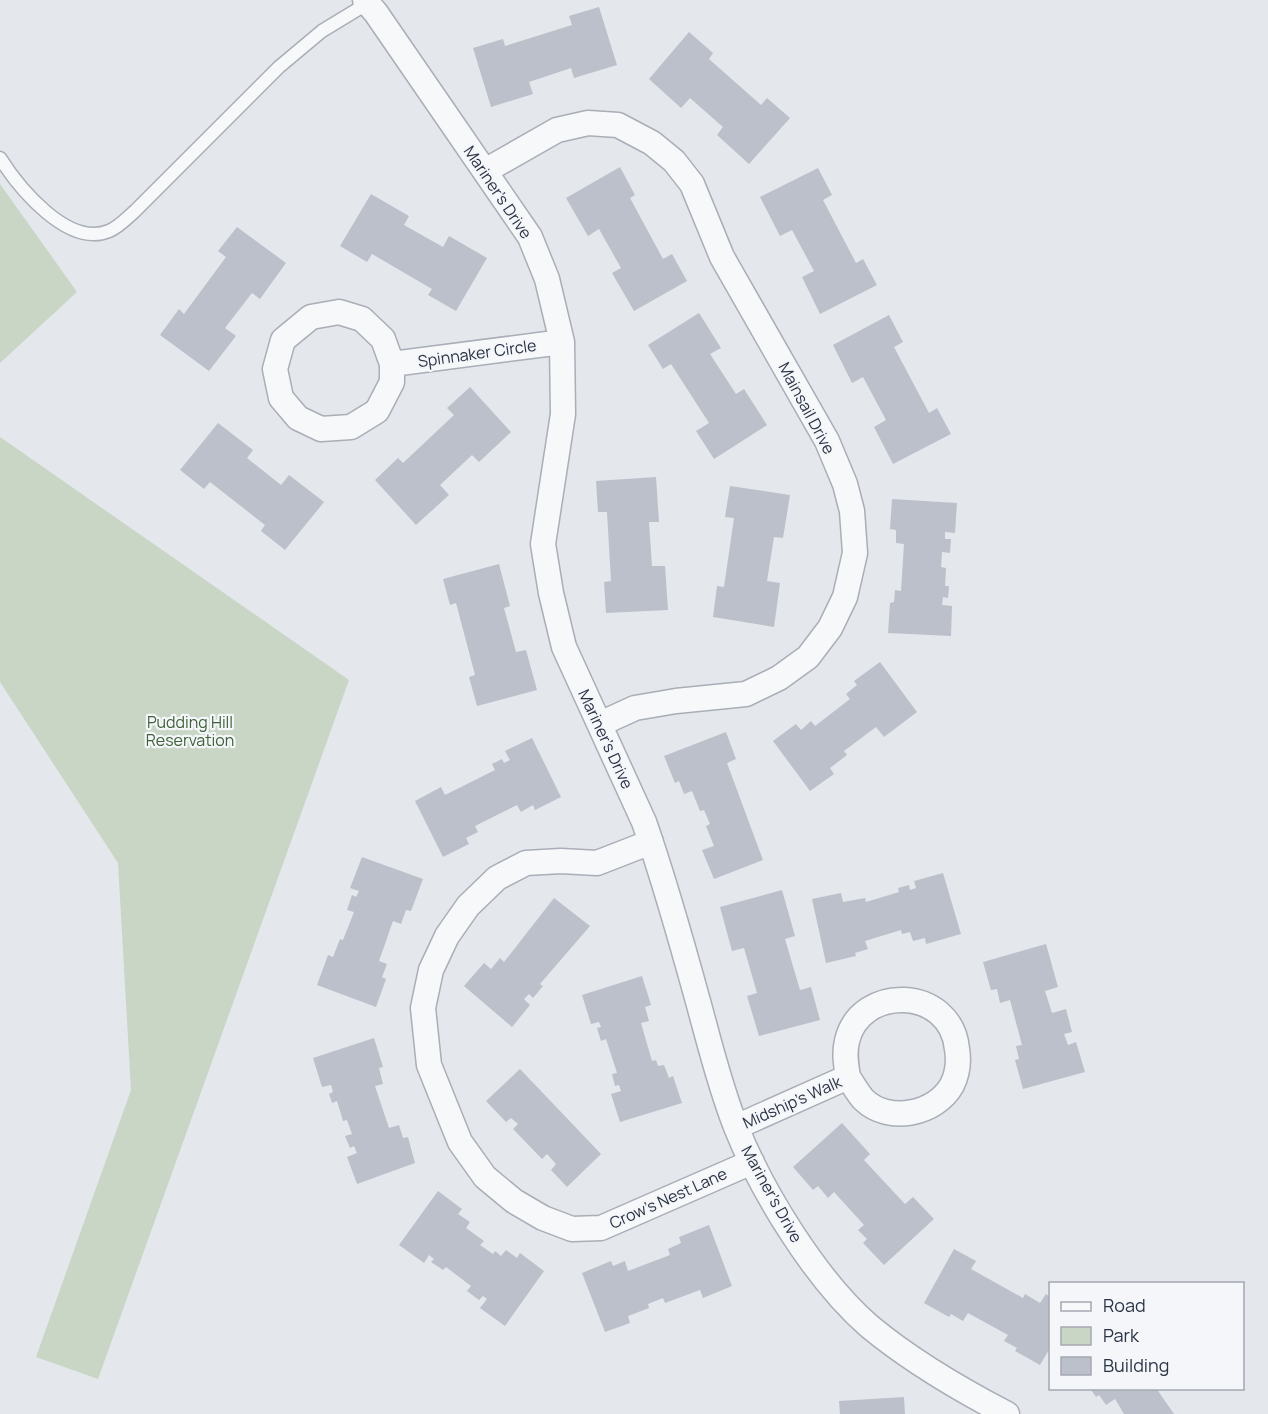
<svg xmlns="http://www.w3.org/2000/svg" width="1268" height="1414" font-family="Manrope,sans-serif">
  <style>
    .green { fill: #c9d6c5 }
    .building { fill: #bbc0ca }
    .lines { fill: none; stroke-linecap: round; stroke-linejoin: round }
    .service-casing { stroke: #a9aeb7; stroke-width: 15 }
    .minor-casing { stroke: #a9aeb7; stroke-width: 27 }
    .service { stroke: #f7f8fa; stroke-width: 12 }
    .minor { stroke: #f7f8fa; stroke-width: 24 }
    .labels { text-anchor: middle; stroke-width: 4.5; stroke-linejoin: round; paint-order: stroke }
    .street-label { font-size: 16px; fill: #2b3445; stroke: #f4f6f9 }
    .park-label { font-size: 16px; fill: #3f6138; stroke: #f4f6f9 }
  </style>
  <rect width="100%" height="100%" fill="#e4e7ec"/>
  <path class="green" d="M 0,184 L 77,292 L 0,363 Z
    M 0,437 L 349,680 L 98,1379 L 36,1357 L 131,1090 L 118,863 L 0,682 Z"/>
  <path class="building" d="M 599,7 L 617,65 L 574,78 L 571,68 L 529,82 L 533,94 L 491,107 L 473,48 L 503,39 L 505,46 L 572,25 L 569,16 Z
    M 689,32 L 713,53 L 709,59 L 761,105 L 767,98 L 790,118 L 749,164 L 717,135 L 723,127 L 690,98 L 681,108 L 649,79 Z
    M 620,167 L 635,195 L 630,198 L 663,259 L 672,254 L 687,281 L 634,311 L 612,273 L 621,268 L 599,229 L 588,236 L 566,198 Z
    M 818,168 L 832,195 L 823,200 L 856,263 L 863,259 L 877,285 L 820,314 L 802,277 L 814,271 L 792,230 L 780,236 L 760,197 Z
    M 371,194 L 409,216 L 404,225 L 443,247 L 449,236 L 487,258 L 456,311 L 428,295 L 432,289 L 372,254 L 367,262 L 340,246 Z
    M 237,227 L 286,263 L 260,299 L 252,293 L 225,328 L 236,336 L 209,371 L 160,335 L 179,309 L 184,314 L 226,257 L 218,251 Z
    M 699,313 L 721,348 L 710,354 L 736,394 L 744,389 L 767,425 L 714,459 L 696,431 L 709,423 L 671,364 L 663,369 L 648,345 Z
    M 889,315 L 903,342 L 894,347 L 929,413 L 937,408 L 951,434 L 893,464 L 874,427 L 886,420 L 863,377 L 852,383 L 833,345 Z
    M 470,387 L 511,432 L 479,462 L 472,455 L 440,485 L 449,495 L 416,525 L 375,480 L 398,458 L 403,463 L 454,415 L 447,408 Z
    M 218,423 L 253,450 L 247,458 L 281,485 L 289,475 L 324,502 L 285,550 L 261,531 L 265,525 L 210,482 L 204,489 L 180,470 Z
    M 656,477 L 659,522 L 649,522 L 652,566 L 665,566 L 668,610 L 606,613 L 604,582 L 611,581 L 607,512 L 598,512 L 596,481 Z
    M 730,486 L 790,495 L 783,538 L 774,537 L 767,581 L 780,583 L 774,627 L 713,617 L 717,586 L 724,587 L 734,518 L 725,517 Z
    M 892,499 L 957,503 L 955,533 L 945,532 L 945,539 L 951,539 L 950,553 L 942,552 L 941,567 L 946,568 L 945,586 L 949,586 L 948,598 L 943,597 L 942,605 L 952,606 L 951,636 L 888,633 L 890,603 L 894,602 L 895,590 L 901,591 L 904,544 L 896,543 L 896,530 L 890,529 Z
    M 499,564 L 510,606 L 504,608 L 516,652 L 526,650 L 537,690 L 477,706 L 469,677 L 475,675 L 456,603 L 450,605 L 443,579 Z
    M 880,662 L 917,712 L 884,737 L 876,727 L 844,751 L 847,755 L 830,768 L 834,774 L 810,791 L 773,741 L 796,724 L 801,730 L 811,721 L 815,726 L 850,699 L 846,694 L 857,685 L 854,681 Z
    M 726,732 L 736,759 L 727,763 L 763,860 L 714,879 L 702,850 L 714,846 L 706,826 L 710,824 L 704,810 L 700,811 L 692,791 L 684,794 L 679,781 L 675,783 L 664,756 Z
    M 532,738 L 561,797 L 535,810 L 533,805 L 521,812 L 517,805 L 475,826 L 478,832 L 466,838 L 469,844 L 443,857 L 415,801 L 441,787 L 445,795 L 495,770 L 492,764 L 502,759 L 504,763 L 510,760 L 505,751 Z
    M 362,857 L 423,879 L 411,911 L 406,910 L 401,924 L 393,921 L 379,961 L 387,964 L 382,977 L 386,979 L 376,1007 L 317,985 L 328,955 L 333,957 L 340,939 L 343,940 L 354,912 L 347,910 L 352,895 L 356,897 L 359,891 L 350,888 Z
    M 943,873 L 961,934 L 926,944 L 925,938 L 913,941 L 910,932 L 902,934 L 901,930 L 865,941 L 868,949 L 855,953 L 856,956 L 826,963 L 812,899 L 841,893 L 843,902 L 865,898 L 866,902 L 899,892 L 898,888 L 909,885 L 910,890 L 916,888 L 914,881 Z
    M 782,890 L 795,936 L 785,939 L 800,990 L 811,987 L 820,1020 L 759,1036 L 747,996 L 757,993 L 744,948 L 732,951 L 720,907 Z
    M 554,898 L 590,926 L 540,984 L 543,986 L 533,998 L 529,994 L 524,999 L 530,1005 L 512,1027 L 464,986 L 484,963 L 491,969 L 500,958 L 504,962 Z
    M 1046,944 L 1058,987 L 1045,991 L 1052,1013 L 1066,1009 L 1072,1032 L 1064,1034 L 1068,1045 L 1076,1042 L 1085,1072 L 1023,1089 L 1015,1060 L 1019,1059 L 1016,1046 L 1022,1045 L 1010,1000 L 1000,1003 L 997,989 L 991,990 L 983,962 Z
    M 642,976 L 651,1005 L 645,1007 L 649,1021 L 641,1023 L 652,1061 L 656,1060 L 658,1066 L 664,1065 L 669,1078 L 673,1076 L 682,1103 L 620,1122 L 611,1094 L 621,1091 L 619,1085 L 615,1086 L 612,1074 L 617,1073 L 606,1039 L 601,1041 L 597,1028 L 601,1027 L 599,1022 L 591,1024 L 582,995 Z
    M 374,1038 L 383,1067 L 379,1068 L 383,1084 L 375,1086 L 389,1128 L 399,1125 L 403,1138 L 408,1137 L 415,1163 L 357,1184 L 347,1157 L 357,1153 L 354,1146 L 350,1148 L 345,1136 L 352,1134 L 347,1120 L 343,1121 L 337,1101 L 332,1103 L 329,1094 L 333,1092 L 331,1085 L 322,1087 L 313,1058 Z
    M 520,1069 L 601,1154 L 567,1187 L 551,1170 L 556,1164 L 547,1154 L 542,1159 L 513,1129 L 518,1124 L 511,1118 L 506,1122 L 486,1101 Z
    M 842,1123 L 870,1154 L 864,1160 L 905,1204 L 913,1197 L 934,1219 L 884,1265 L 863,1243 L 867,1239 L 858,1230 L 864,1225 L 834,1192 L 828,1198 L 818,1186 L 813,1190 L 793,1167 Z
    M 438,1191 L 462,1209 L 458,1214 L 470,1222 L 466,1228 L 484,1241 L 480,1245 L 493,1254 L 495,1251 L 501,1256 L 506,1250 L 517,1258 L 520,1253 L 544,1271 L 505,1326 L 480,1308 L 487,1299 L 483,1296 L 479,1300 L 467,1291 L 471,1286 L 446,1267 L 443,1270 L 431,1262 L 434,1259 L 429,1255 L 424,1263 L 399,1245 Z
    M 709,1225 L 732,1286 L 703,1298 L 700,1290 L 665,1303 L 663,1298 L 648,1304 L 649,1308 L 628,1316 L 630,1323 L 605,1332 L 582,1273 L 611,1261 L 613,1266 L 625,1261 L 628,1271 L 670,1255 L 668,1249 L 681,1243 L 679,1237 Z
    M 954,1249 L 976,1261 L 971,1269 L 1023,1298 L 1025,1294 L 1040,1303 L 1046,1294 L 1050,1297 L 1050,1348 L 1040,1365 L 1015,1351 L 1017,1348 L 1004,1341 L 1008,1335 L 968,1313 L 963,1321 L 951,1314 L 949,1317 L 924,1303 Z
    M 1090,1388 L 1156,1388 L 1174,1414 L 1124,1414 L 1115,1399 L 1106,1405 L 1099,1395 L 1096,1397 Z
    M 904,1397 L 905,1414 L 840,1414 L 839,1401 Z"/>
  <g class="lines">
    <g class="service-casing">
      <path id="service" d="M 0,158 C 19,188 68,248 109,231 C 119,227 127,218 135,211 L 279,67 L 322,31 L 368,3"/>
    </g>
    <g class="minor-casing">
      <path id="minor" d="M 365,0 L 376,13 L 530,237 L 547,279 L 562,342 L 563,414 L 543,544 L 551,593 L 564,647 L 644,822 C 665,882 682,943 699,1005 C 710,1045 720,1087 736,1127 C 762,1192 816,1280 869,1326 C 911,1361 959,1389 1007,1414
        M 485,171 L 557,130 L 588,123 L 618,125 L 652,143 L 674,161 L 692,184 L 722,257 L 827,441 L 845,484 L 852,511 L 855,553 L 845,597 L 830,628 L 808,657 L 779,678 L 746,694 L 676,701 L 635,708 L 600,724
        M 392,364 L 392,382 L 377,411 L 351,427 L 321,429 L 298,418 L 281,398 L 275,369 L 283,340 L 311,317 L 339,312 L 362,319 L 383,339 L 392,364 L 562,342
        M 651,842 L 597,863 L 561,861 L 526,863 L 497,878 L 468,906 L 447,936 L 431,970 L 423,1008 L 429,1065 L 460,1142 L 485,1177 L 514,1201 L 543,1218 L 572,1229 L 601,1228 L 752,1162
        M 736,1127 L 848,1077 C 853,1084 858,1094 864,1100 C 889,1124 936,1114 952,1085 C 958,1073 959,1061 957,1049 C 951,986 860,984 847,1041 C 844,1053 846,1065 848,1077"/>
    </g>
    <use href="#service" class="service"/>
    <use href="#minor" class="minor"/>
  </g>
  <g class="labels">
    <g class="street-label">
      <text transform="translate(498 192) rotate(56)" y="6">Mariner's Drive</text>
      <text transform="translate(477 353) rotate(-8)" y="6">Spinnaker Circle</text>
      <text transform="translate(807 408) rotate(62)" y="6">Mainsail Drive</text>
      <text transform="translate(606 739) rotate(65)" y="6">Mariner's Drive</text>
      <text transform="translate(792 1102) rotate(-24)" y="6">Midship's Walk</text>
      <text transform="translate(772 1194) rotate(61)" y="6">Mariner's Drive</text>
      <text transform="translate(668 1198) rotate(-24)" y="6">Crow's Nest Lane</text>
    </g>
    <g class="park-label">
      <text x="190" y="728">Pudding Hill<tspan x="190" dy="18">Reservation</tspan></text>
    </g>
  </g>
  <rect x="1049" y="1282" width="195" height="108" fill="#f4f6f9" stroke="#a4a8b1" stroke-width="1.5"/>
  <rect x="1061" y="1302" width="30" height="9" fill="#f7f8fa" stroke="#a4a8b1" stroke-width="1.5"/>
  <text x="1103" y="1312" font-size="18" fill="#2b3445">Road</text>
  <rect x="1061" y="1327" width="30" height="18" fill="#c9d6c5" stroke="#a4a8b1" stroke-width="1.5"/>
  <text x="1103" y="1342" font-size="18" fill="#2b3445">Park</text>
  <rect x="1061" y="1357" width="30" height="18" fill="#bbc0ca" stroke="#a4a8b1" stroke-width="1.5"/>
  <text x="1103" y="1372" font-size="18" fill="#2b3445">Building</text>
</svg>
